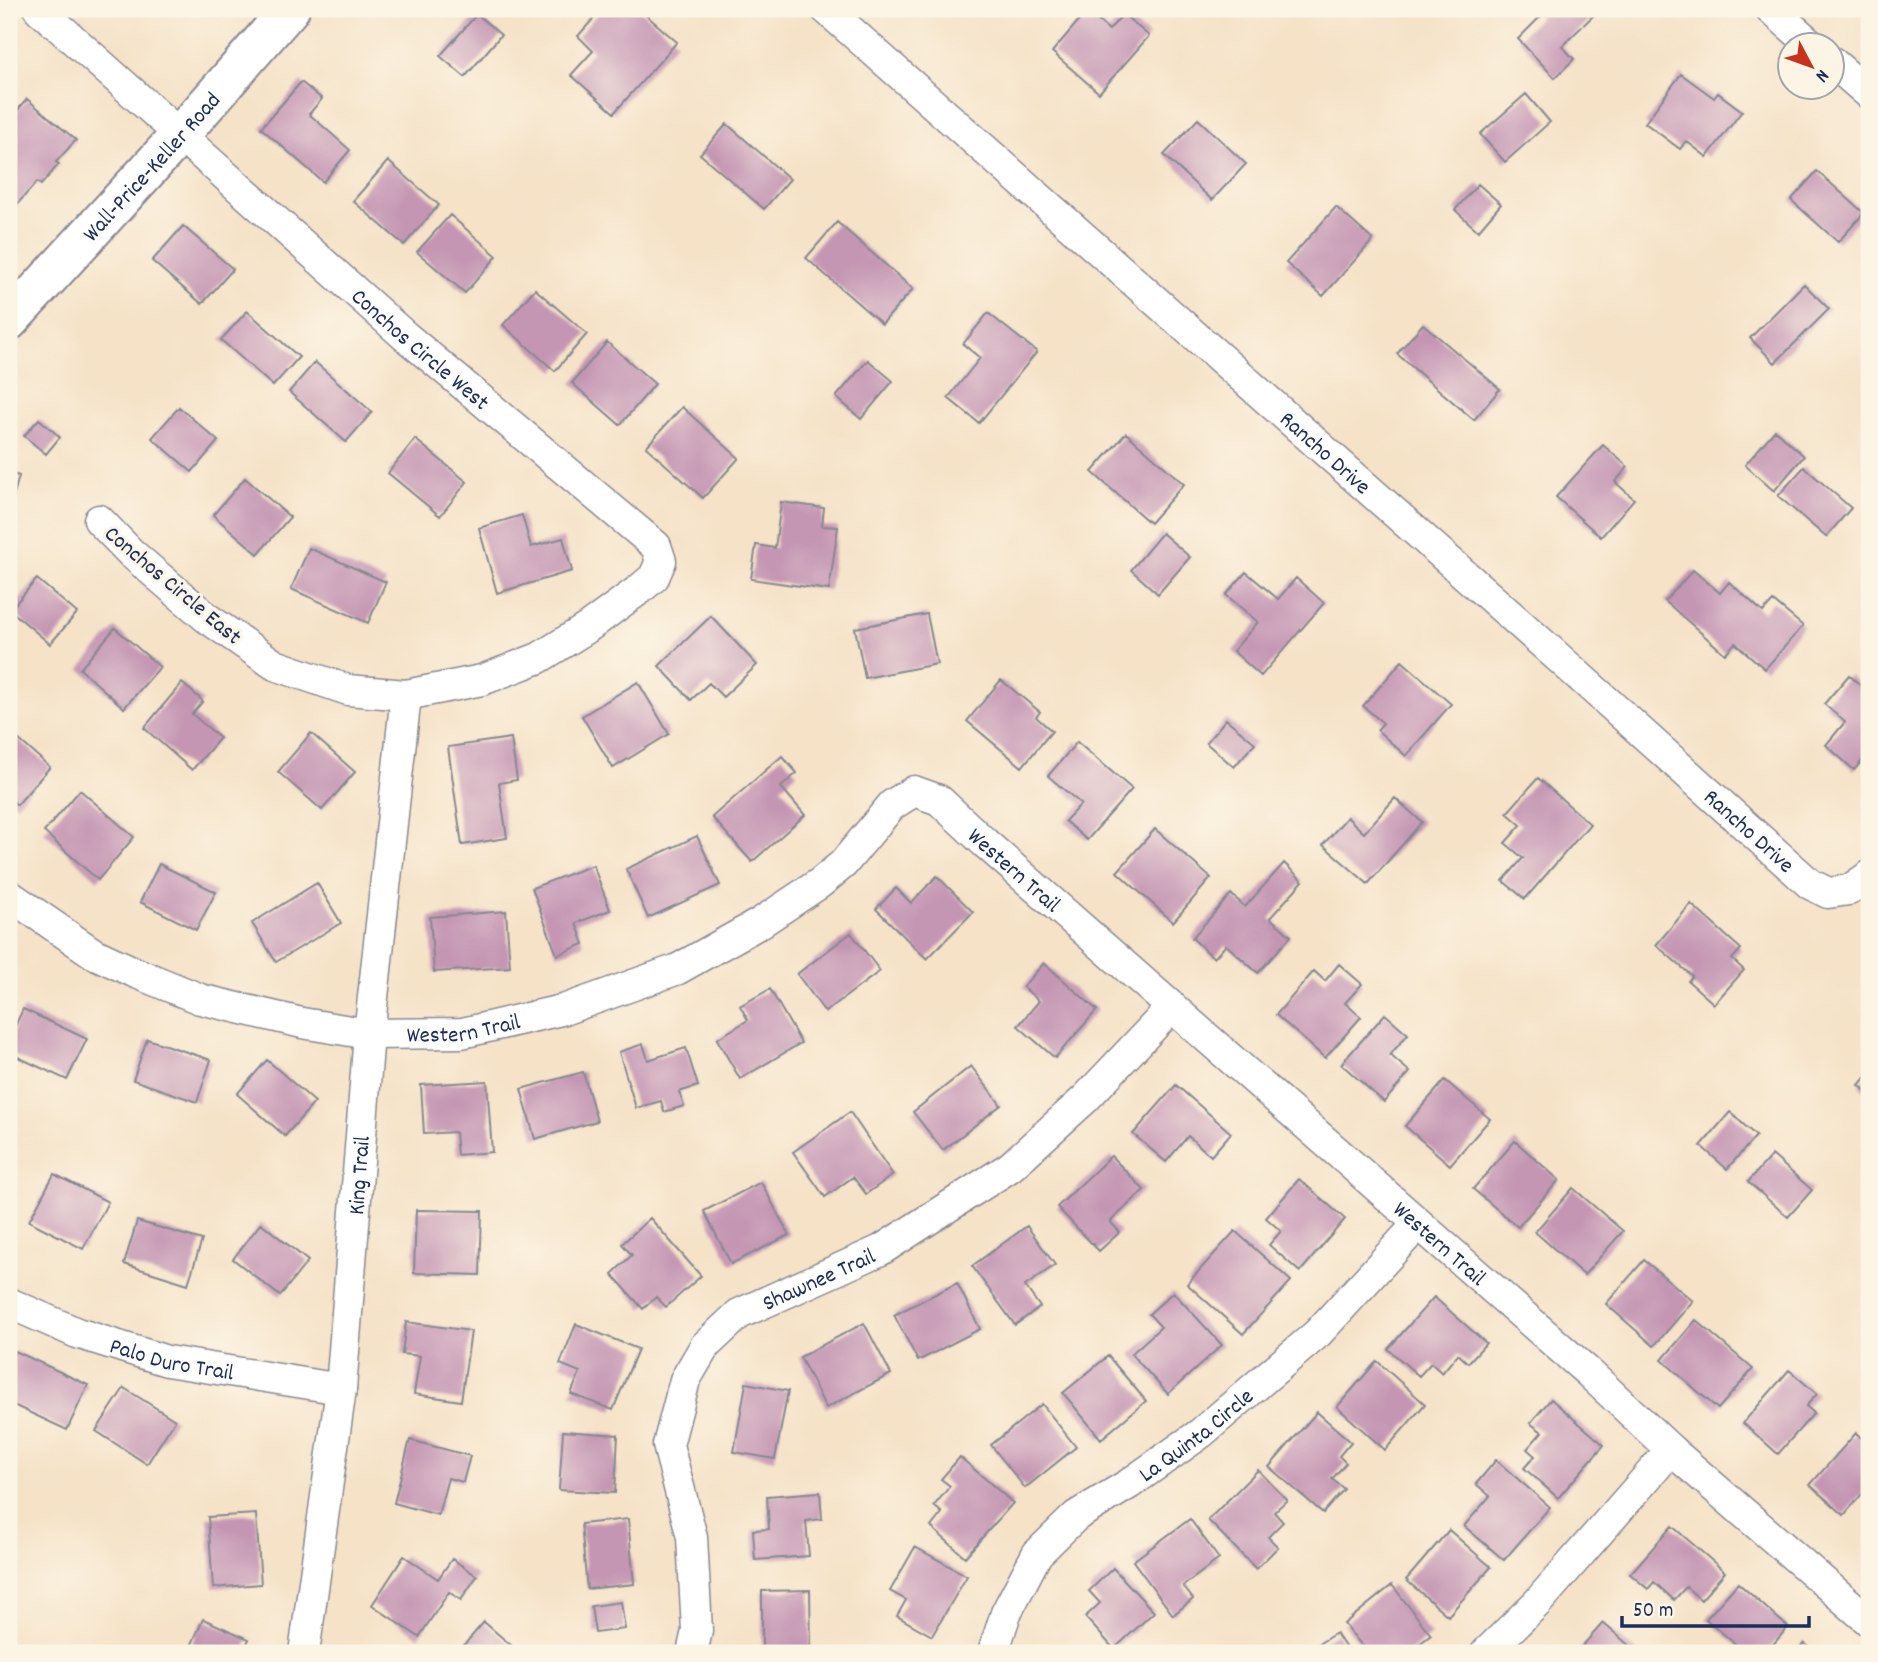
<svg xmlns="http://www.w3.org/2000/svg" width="1878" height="1662" font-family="Dekko,sans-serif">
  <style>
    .building { fill: #c496b4 }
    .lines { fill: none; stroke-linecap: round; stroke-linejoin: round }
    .minor-casing { stroke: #888892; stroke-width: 33 }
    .tertiary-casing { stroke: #888892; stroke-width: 42 }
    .minor { stroke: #fff; stroke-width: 30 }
    .tertiary { stroke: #fff; stroke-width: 38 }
    .labels { text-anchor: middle; stroke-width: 6; stroke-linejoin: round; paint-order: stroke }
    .street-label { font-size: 23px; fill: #1b2f5e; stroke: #fcf5e5 }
  </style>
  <rect width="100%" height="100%" fill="#fcf5e5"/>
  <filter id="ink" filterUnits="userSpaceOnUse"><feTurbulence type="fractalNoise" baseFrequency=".0143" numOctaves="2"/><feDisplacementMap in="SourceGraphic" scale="14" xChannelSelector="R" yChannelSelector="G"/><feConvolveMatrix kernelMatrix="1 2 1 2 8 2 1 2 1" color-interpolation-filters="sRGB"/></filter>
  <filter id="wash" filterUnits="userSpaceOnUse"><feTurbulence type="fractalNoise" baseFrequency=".00686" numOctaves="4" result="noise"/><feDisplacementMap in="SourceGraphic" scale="28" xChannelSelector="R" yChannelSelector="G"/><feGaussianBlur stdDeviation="1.57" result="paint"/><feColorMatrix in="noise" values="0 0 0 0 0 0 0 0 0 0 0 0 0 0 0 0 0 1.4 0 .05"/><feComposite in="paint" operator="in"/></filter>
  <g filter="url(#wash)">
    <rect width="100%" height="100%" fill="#f5e2c7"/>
    <g id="blocks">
      <path class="building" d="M 602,9 L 639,9 L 677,42 L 614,113 L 571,75 L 593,51 L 578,36 Z
        M 1532,9 L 1600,9 L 1562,46 L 1574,59 L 1555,78 L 1518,39 L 1540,17 Z
        M 1087,11 L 1109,30 L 1123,14 L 1149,36 L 1099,93 L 1052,52 Z
        M 477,14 L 501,35 L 465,77 L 440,56 Z
        M 1681,74 L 1714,98 L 1718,93 L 1742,111 L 1707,157 L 1686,141 L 1680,149 L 1645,123 Z
        M 301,82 L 322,99 L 309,114 L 350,150 L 323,182 L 261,128 Z
        M 1526,94 L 1550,122 L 1505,162 L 1480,134 Z
        M 27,99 L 76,140 L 56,162 L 59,164 L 41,185 L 37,182 L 11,211 L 9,209 L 9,173 L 17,164 L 14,161 L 15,160 L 9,154 L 9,104 L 17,111 Z
        M 1198,119 L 1246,164 L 1212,200 L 1164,155 Z
        M 727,124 L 790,179 L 764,209 L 700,154 Z
        M 388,161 L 439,205 L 404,245 L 353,201 Z
        M 1817,171 L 1864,213 L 1838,242 L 1791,200 Z
        M 1478,184 L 1501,204 L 1478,231 L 1455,210 Z
        M 1336,207 L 1373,240 L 1323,296 L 1286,263 Z
        M 450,215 L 497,256 L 465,293 L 417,252 Z
        M 837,222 L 913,289 L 882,324 L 806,258 Z
        M 183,226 L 233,269 L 202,304 L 152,261 Z
        M 1804,284 L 1829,309 L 1775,363 L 1750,338 Z
        M 535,289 L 587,334 L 555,371 L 503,325 Z
        M 247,311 L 299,357 L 273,386 L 221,340 Z
        M 988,313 L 1037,352 L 979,423 L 948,398 L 980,358 L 963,344 Z
        M 1423,324 L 1500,389 L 1474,420 L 1397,354 Z
        M 607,342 L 655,384 L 620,425 L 572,383 Z
        M 868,360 L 893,381 L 861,419 L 836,397 Z
        M 315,362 L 372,412 L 346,442 L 289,392 Z
        M 179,407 L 218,441 L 192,472 L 152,438 Z
        M 682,407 L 739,458 L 703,498 L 646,447 Z
        M 39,419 L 60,437 L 46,454 L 24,436 Z
        M 1775,430 L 1804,456 L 1774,491 L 1745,465 Z
        M 1126,433 L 1184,484 L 1150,523 L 1092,472 Z
        M 415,439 L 467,482 L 440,516 L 388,473 Z
        M 1603,445 L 1628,467 L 1615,482 L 1634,499 L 1601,537 L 1556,497 Z
        M 1804,467 L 1851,508 L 1826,537 L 1778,496 Z
        M 9,473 L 19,476 L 10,509 L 9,509 Z
        M 245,478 L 290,517 L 258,554 L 213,515 Z
        M 781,502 L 824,508 L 822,526 L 838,527 L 829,590 L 751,579 L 756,545 L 775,548 Z
        M 522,515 L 531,547 L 563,538 L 572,571 L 497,593 L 479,528 Z
        M 1162,533 L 1190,557 L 1158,594 L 1131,570 Z
        M 309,548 L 386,582 L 368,623 L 291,589 Z
        M 1693,570 L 1720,593 L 1729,582 L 1763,612 L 1773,601 L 1803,626 L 1765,669 L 1735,643 L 1725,654 L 1665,601 Z
        M 1246,572 L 1278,599 L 1296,578 L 1324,603 L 1261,676 L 1233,651 L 1258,622 L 1226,595 Z
        M 37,579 L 77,613 L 50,644 L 10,610 Z
        M 927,614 L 937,664 L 865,678 L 855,628 Z
        M 711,616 L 757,665 L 723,697 L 709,683 L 691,700 L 659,666 Z
        M 115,628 L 160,667 L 124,708 L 80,669 Z
        M 1402,661 L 1451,704 L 1406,756 L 1377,730 L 1383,723 L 1363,706 Z
        M 1849,675 L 1869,693 L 1869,753 L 1854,770 L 1826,745 L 1845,722 L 1824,704 Z
        M 1001,680 L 1040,712 L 1036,717 L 1052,731 L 1022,767 L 967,721 Z
        M 638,682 L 669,734 L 613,768 L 582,716 Z
        M 182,683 L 203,701 L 192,714 L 220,738 L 192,770 L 144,728 Z
        M 1226,719 L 1255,743 L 1234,767 L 1206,743 Z
        M 9,731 L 50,767 L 17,805 L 9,798 Z
        M 311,733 L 355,772 L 322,810 L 278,772 Z
        M 511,738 L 517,780 L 499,783 L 507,838 L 462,845 L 448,747 Z
        M 1077,742 L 1132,789 L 1087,840 L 1065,821 L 1081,804 L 1048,776 Z
        M 782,756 L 797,773 L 781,787 L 805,815 L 752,862 L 712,817 Z
        M 1538,778 L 1590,824 L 1525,899 L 1503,881 L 1523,858 L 1505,843 L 1521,825 L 1507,813 Z
        M 80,790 L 134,837 L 98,880 L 44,832 Z
        M 1395,798 L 1422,822 L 1368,884 L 1323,845 L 1347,817 L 1364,833 Z
        M 1155,829 L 1211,878 L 1173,922 L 1117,872 Z
        M 697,836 L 720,885 L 648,918 L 626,869 Z
        M 1284,863 L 1303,881 L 1270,918 L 1291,936 L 1258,973 L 1226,945 L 1214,958 L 1192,938 L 1231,894 L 1245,907 Z
        M 159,864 L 216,892 L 196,930 L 140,902 Z
        M 593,865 L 610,910 L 576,923 L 584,944 L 557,955 L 532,888 Z
        M 937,876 L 973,912 L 927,959 L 876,909 L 896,888 L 911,903 Z
        M 317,883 L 341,923 L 276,962 L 252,923 Z
        M 1691,904 L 1741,949 L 1732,959 L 1744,970 L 1714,1004 L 1688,981 L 1692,976 L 1656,945 Z
        M 506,911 L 510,967 L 434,972 L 430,917 Z
        M 851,933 L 880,971 L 825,1012 L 797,974 Z
        M 1044,963 L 1097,1010 L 1055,1058 L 1018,1026 L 1039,1001 L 1023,987 Z
        M 1339,964 L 1362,984 L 1345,1003 L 1361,1017 L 1325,1058 L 1276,1015 L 1314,971 L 1325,981 Z
        M 770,989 L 801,1043 L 740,1079 L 717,1039 L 748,1020 L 740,1006 Z
        M 23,1009 L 87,1039 L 67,1080 L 9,1053 L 9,1039 Z
        M 1385,1014 L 1408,1034 L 1390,1055 L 1410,1072 L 1384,1102 L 1341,1064 Z
        M 147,1039 L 211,1060 L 197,1102 L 133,1080 Z
        M 643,1044 L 648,1060 L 686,1048 L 698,1086 L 679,1092 L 684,1106 L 664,1112 L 661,1101 L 636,1108 L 619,1052 Z
        M 267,1060 L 315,1102 L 285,1136 L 237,1094 Z
        M 971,1066 L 1001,1105 L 943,1150 L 913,1112 Z
        M 583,1072 L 597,1121 L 535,1139 L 521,1089 Z
        M 1869,1073 L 1869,1094 L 1859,1085 Z
        M 1445,1080 L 1490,1119 L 1450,1165 L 1405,1126 Z
        M 487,1081 L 492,1152 L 457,1155 L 455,1132 L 424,1134 L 421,1085 Z
        M 1176,1085 L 1231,1133 L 1211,1156 L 1188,1136 L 1166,1162 L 1133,1134 Z
        M 850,1112 L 893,1175 L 866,1194 L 853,1177 L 825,1197 L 793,1152 Z
        M 1730,1112 L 1756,1136 L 1727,1169 L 1701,1146 Z
        M 1515,1141 L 1559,1180 L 1518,1227 L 1473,1189 Z
        M 1772,1155 L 1812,1190 L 1788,1217 L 1748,1182 Z
        M 1111,1156 L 1144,1190 L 1110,1222 L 1120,1232 L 1099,1251 L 1057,1207 Z
        M 54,1174 L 108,1202 L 83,1249 L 29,1221 Z
        M 1299,1179 L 1345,1219 L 1300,1272 L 1269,1245 L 1281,1231 L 1266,1218 Z
        M 761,1182 L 789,1235 L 731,1264 L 704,1211 Z
        M 1573,1188 L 1623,1231 L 1584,1275 L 1535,1232 Z
        M 416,1210 L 482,1211 L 480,1275 L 414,1273 Z
        M 650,1218 L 701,1276 L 666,1307 L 656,1297 L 643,1309 L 612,1274 L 632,1255 L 622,1244 Z
        M 137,1221 L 202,1240 L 188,1284 L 124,1264 Z
        M 261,1223 L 308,1261 L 280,1296 L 233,1259 Z
        M 1027,1226 L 1055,1265 L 1025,1286 L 1040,1307 L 1015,1325 L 972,1266 Z
        M 1235,1231 L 1291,1281 L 1243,1334 L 1187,1284 Z
        M 1644,1260 L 1693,1301 L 1654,1346 L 1606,1304 Z
        M 957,1283 L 980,1329 L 918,1361 L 894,1315 Z
        M 1173,1292 L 1222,1345 L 1168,1394 L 1131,1354 L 1161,1327 L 1149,1314 Z
        M 1434,1297 L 1486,1343 L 1468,1363 L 1458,1354 L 1442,1373 L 1431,1363 L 1419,1376 L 1388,1349 Z
        M 1696,1320 L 1753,1369 L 1718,1409 L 1662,1360 Z
        M 406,1322 L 471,1331 L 461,1401 L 414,1394 L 420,1356 L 402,1354 Z
        M 864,1323 L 891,1374 L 826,1408 L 800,1357 Z
        M 576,1324 L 638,1349 L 613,1410 L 571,1394 L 580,1372 L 560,1364 Z
        M 15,1351 L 88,1385 L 67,1430 L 9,1403 L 9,1363 Z
        M 1108,1356 L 1146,1401 L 1101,1439 L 1063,1393 Z
        M 1377,1361 L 1425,1404 L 1385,1450 L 1337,1407 Z
        M 1789,1370 L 1817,1394 L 1806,1406 L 1814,1413 L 1778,1454 L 1743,1423 Z
        M 746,1383 L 788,1391 L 775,1459 L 734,1452 Z
        M 124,1388 L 175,1420 L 147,1464 L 96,1431 Z
        M 1551,1399 L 1604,1445 L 1558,1498 L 1524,1468 L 1535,1456 L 1527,1449 L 1542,1432 L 1530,1423 Z
        M 1042,1404 L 1076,1447 L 1025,1488 L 991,1445 Z
        M 1317,1412 L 1351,1442 L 1339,1456 L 1346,1463 L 1332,1479 L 1344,1489 L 1323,1513 L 1269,1467 Z
        M 563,1431 L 618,1435 L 615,1493 L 559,1490 Z
        M 1856,1433 L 1869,1445 L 1869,1486 L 1844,1515 L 1810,1485 Z
        M 410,1440 L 470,1456 L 463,1482 L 448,1478 L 438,1515 L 394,1503 Z
        M 960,1457 L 1013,1503 L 965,1557 L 931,1527 L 942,1513 L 934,1506 L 950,1486 L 941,1479 Z
        M 1496,1460 L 1550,1507 L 1504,1560 L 1464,1526 L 1490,1496 L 1476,1484 Z
        M 1258,1470 L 1287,1500 L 1274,1512 L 1283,1522 L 1268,1537 L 1278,1547 L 1256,1569 L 1208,1520 Z
        M 820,1492 L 822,1519 L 806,1521 L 809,1556 L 755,1560 L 753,1530 L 769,1529 L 767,1496 Z
        M 256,1514 L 261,1584 L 213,1588 L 208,1517 Z
        M 628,1519 L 634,1584 L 587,1589 L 581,1524 Z
        M 1190,1519 L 1219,1559 L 1183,1586 L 1193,1599 L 1173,1615 L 1133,1561 Z
        M 1672,1526 L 1725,1572 L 1701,1600 L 1686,1587 L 1674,1600 L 1654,1582 L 1648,1589 L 1630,1574 Z
        M 1449,1530 L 1491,1567 L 1448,1616 L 1406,1580 Z
        M 915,1547 L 967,1576 L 932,1636 L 897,1616 L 906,1600 L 890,1591 Z
        M 404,1556 L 438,1579 L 452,1559 L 477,1576 L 461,1600 L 449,1592 L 419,1637 L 372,1605 Z
        M 1113,1568 L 1154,1612 L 1114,1649 L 1085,1617 L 1100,1603 L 1089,1591 Z
        M 1738,1583 L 1788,1627 L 1766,1653 L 1746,1653 L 1706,1619 Z
        M 1392,1585 L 1431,1635 L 1407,1653 L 1368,1653 L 1344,1624 Z
        M 810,1590 L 811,1653 L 762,1653 L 762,1591 Z
        M 621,1602 L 625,1629 L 595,1633 L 591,1606 Z
        M 203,1619 L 249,1639 L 243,1653 L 188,1653 Z
        M 484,1622 L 520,1653 L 457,1653 Z
        M 1603,1623 L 1638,1653 L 1576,1653 Z
        M 1336,1633 L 1349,1653 L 1304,1653 Z
        M 1804,1643 L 1816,1653 L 1794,1653 Z"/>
    </g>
  </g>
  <g filter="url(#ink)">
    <use href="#blocks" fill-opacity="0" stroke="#888892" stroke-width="2"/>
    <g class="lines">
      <g class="minor-casing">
        <g id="minor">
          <path id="s1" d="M 39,9 L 405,336 L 656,546 L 661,561 L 654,577 L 640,589 L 587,628 L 539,658 L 482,680 L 406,695 L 348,690 L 275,665 L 207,618 L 131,553 L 99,520"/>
          <path id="s2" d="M 826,9 L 1560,659 L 1810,884 L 1828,893 L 1849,890 L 1869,876"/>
          <path d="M 1771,9 L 1813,46"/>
          <path d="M 1832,62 L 1869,94"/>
          <path id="s3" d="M 9,895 L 93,953 L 134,972 L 200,999 L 302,1023 L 369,1034 L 462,1033 L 566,1009 L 678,969 L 760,923 L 820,883 L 843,864 L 892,805 L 914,791 L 939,800 L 985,843 L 1589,1373 L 1671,1450 L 1869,1621"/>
          <path id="s4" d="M 9,1303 L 77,1333 L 167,1361 L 341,1389"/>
          <path id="s5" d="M 304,1653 L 341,1389 L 369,1034 L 406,695"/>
          <path id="s6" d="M 692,1653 L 697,1631 L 692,1537 L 668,1445 L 685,1380 L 705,1346 L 739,1314 L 881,1250 L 1010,1167 L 1085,1099 L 1172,1007"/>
          <path id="s7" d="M 993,1653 L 1006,1613 L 1037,1554 L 1076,1516 L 1129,1484 L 1201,1433 L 1318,1333 L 1418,1224"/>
          <path d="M 1486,1653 L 1537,1603 L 1671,1450"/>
        </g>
      </g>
      <g class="tertiary-casing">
        <g id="tertiary">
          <path id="s8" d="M 9,321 L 179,136 L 290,9"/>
        </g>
      </g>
      <use href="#minor" class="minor"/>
      <use href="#tertiary" class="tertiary"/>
    </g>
  </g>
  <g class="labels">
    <g class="street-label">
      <text dy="8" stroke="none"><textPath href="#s8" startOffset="210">Wall-Price-Keller Road</textPath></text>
      <text dy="8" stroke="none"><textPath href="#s1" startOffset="511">Conchos Circle West</textPath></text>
      <text dy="8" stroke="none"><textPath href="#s2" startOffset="668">Rancho Drive</textPath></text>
      <text transform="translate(174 584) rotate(40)" y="8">Conchos Circle East</text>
      <text dy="8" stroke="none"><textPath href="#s2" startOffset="1236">Rancho Drive</textPath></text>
      <text dy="8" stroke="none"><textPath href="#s3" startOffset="1138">Western Trail</textPath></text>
      <text dy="8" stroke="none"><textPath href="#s3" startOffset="486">Western Trail</textPath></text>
      <text dy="8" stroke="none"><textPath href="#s5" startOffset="481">King Trail</textPath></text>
      <text dy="8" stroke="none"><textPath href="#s3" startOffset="1704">Western Trail</textPath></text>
      <text dy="8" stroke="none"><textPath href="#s6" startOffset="452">Shawnee Trail</textPath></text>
      <text dy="8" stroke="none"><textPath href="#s4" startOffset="173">Palo Duro Trail</textPath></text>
      <text dy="8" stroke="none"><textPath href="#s7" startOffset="308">La Quinta Circle</textPath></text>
    </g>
  </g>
  <rect width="1878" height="1662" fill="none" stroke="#fcf5e5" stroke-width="35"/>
  <g transform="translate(1811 66) rotate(131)"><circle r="33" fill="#fcf5e5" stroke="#a2a6af" stroke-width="2"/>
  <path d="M0-5L12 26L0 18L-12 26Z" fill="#c8321e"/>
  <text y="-10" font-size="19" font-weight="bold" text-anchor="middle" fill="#1b2f5e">N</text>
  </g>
  <path d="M1622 1616v10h187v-10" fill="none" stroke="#1b2f5e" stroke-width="3.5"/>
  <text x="1633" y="1616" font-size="21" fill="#1b2f5e" stroke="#fcf5e5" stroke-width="5" paint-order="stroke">50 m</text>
</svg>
